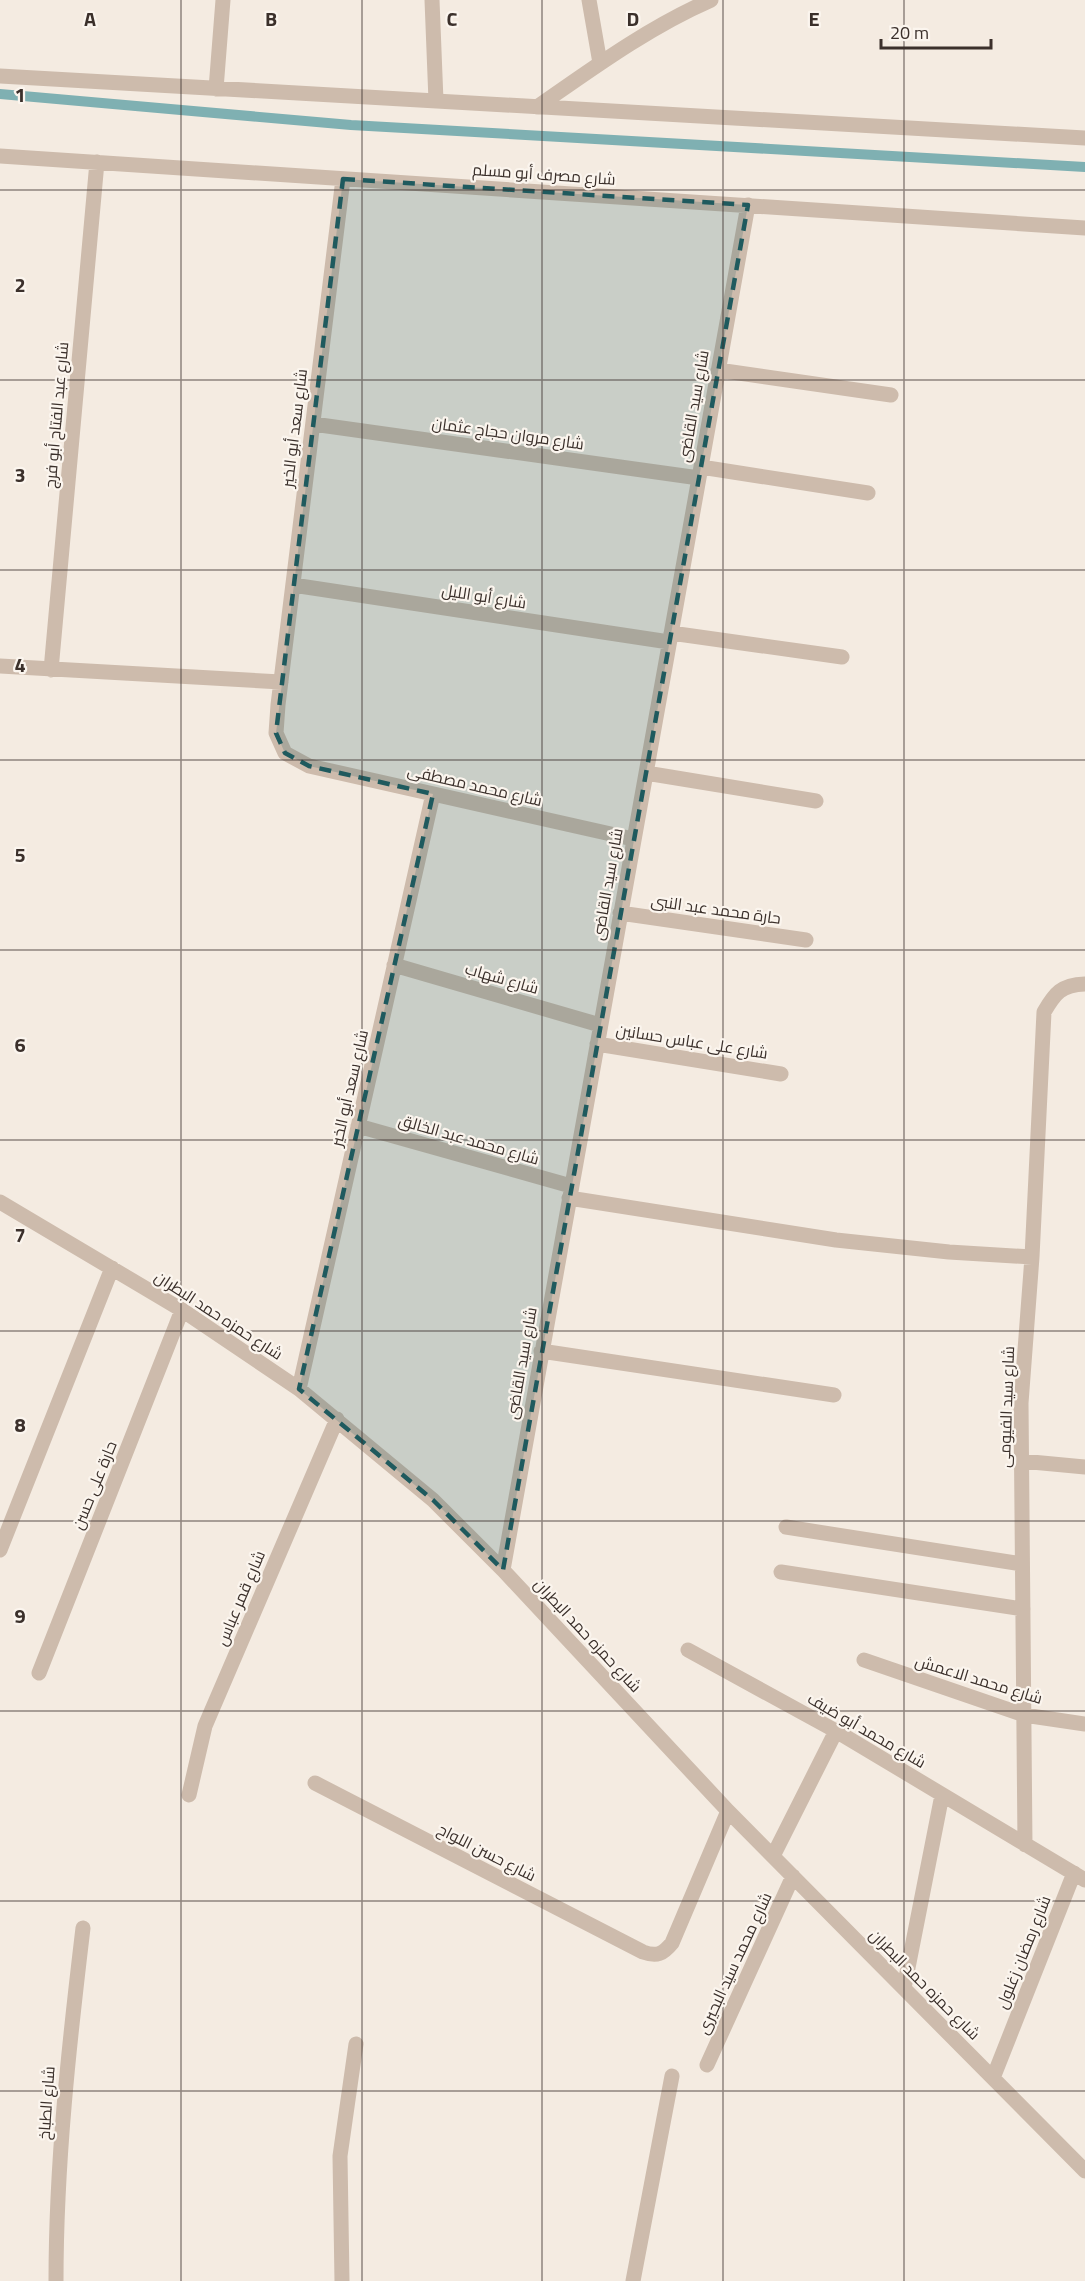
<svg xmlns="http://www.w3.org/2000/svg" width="1085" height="2281" font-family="'Titillium Web',Cairo,sans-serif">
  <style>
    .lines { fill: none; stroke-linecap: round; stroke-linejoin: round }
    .stream { stroke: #7fb0b2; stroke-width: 10 }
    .minor { stroke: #cdbbac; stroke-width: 15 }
    .marked { fill: #1f5a5e; fill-opacity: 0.2; stroke: #1f5a5e; stroke-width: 4.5; stroke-dasharray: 12 8; stroke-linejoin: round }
    .grid { fill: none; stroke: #3b302b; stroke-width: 1.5; stroke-opacity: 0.55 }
    .labels { text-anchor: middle; stroke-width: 4.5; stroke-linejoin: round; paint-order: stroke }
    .street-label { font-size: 16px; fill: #3b302b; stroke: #fbf5ee }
    .grid-label { font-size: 20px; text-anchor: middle; font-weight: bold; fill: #3b302b; stroke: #fbf5ee; stroke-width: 4.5; stroke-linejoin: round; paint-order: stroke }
  </style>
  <rect width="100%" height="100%" fill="#f4ebe1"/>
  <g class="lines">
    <path class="stream" d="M 0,94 L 351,125 L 1085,167"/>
    <path class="minor" d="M 432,0 L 436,101
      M 589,0 L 600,63
      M 0,76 L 1085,138
      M 216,89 L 223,0
      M 537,107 C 593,68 649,27 711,0
      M 0,156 L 1085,228
      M 343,179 L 278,705 L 276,733 L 285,753 L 309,766 L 633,839
      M 718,370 L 891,395
      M 313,424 L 699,478
      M 701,467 L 868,493
      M 293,585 L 669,642
      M 671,633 L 842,657
      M 0,666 L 281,682
      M 51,670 L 97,162
      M 646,773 L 816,801
      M 620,913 L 806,940
      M 394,965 L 600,1025
      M 597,1044 L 781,1074
      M 358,1126 L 571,1186
      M 569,1198 L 836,1240 L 949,1252 L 1032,1257
      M 0,1202 L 182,1310 L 299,1389 L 433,1500 L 503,1570 L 728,1811 L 1085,2171
      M 541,1351 L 834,1395
      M 299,1389 L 433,794
      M 1021,1461 L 1085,1467
      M 786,1527 L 1022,1564
      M 0,1550 L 112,1268
      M 503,1570 L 748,205
      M 781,1572 L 1023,1609
      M 688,1650 L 836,1731 L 1085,1880
      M 864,1660 L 1024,1715 L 1085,1724
      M 39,1673 L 182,1310
      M 315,1783 L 643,1952 C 657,1957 663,1954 672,1943 L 728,1811
      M 189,1795 L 205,1726 L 337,1419
      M 1025,1845 L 1021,1403 L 1032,1257 L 1044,1012 C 1055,993 1061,985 1085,984
      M 773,1856 L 836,1731
      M 904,1988 L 942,1795
      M 707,2065 L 793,1876
      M 993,2078 L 1074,1873
      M 56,2281 C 56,2163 69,2045 83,1928
      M 342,2281 L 340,2156 L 356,2044
      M 633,2281 L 672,2076"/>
  </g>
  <path class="marked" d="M 343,179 L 748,205 L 503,1570 L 433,1500 L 299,1389 L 433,794 L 309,766 L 285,753 L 276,733 Z"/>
  <path class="grid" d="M 181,0 L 181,2281M 362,0 L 362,2281M 542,0 L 542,2281M 723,0 L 723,2281M 904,0 L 904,2281M 0,190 L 1085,190M 0,380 L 1085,380M 0,570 L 1085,570M 0,760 L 1085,760M 0,950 L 1085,950M 0,1140 L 1085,1140M 0,1331 L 1085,1331M 0,1521 L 1085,1521M 0,1711 L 1085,1711M 0,1901 L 1085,1901M 0,2091 L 1085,2091"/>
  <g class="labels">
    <g class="street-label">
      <text transform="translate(544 174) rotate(4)" y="6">شارع مصرف أبو مسلم</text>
      <text transform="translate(693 406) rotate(-80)" y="6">شارع سيد القاضى</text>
      <text transform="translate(56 415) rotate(-85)" y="6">شارع عبد الفتاح أبو فرج</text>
      <text transform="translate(294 428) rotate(-83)" y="6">شارع سعد أبو الخير</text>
      <text transform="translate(508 433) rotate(8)" y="6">شارع مروان حجاج عثمان</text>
      <text transform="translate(484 596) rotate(9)" y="6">شارع أبو الليل</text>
      <text transform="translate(475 785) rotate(13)" y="6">شارع محمد مصطفى</text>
      <text transform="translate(607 884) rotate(-80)" y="6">شارع سيد القاضى</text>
      <text transform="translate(716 909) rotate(8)" y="6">حارة محمد عبد النبى</text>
      <text transform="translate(502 978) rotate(16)" y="6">شارع شهاب</text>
      <text transform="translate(692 1041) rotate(9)" y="6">شارع على عباس حسانين</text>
      <text transform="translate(349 1088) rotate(-77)" y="6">شارع سعد أبو الخير</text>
      <text transform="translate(469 1139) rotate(16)" y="6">شارع محمد عبد الخالق</text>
      <text transform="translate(219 1315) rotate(33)" y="6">شارع حمزه حمد البطران</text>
      <text transform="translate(521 1363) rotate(-80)" y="6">شارع سيد القاضى</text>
      <text transform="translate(1006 1407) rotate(-88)" y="6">شارع سيد الفيومى</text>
      <text transform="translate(94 1485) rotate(-68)" y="6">حارة على حسن</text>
      <text transform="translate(240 1598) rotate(-67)" y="6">شارع قمر عباس</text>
      <text transform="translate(588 1635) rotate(47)" y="6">شارع حمزه حمد البطران</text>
      <text transform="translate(979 1679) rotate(17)" y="6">شارع محمد الاعمش</text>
      <text transform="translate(867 1730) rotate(30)" y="6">شارع محمد أبو ضيف</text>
      <text transform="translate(487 1852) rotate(27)" y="6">شارع حسن اللواح</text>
      <text transform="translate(1023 1952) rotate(-68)" y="6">شارع رمضان زغلول</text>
      <text transform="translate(734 1963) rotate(-65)" y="6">شارع محمد سيد البحيرى</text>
      <text transform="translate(925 1984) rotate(45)" y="6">شارع حمزه حمد البطران</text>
      <text transform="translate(46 2103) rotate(-86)" y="6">شارع الطباخ</text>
    </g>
  </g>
  <g class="grid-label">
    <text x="90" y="26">A</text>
    <text x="271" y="26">B</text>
    <text x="452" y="26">C</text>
    <text x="633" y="26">D</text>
    <text x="814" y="26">E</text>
    <text x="20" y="102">1</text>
    <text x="20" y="292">2</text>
    <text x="20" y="482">3</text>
    <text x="20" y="672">4</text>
    <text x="20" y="862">5</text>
    <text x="20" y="1052">6</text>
    <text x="20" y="1242">7</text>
    <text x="20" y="1432">8</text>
    <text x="20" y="1623">9</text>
  </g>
  <path d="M881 39v9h110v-9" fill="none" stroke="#3b302b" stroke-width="3"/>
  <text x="890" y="39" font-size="18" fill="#3b302b" stroke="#fbf5ee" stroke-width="4.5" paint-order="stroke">20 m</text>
</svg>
